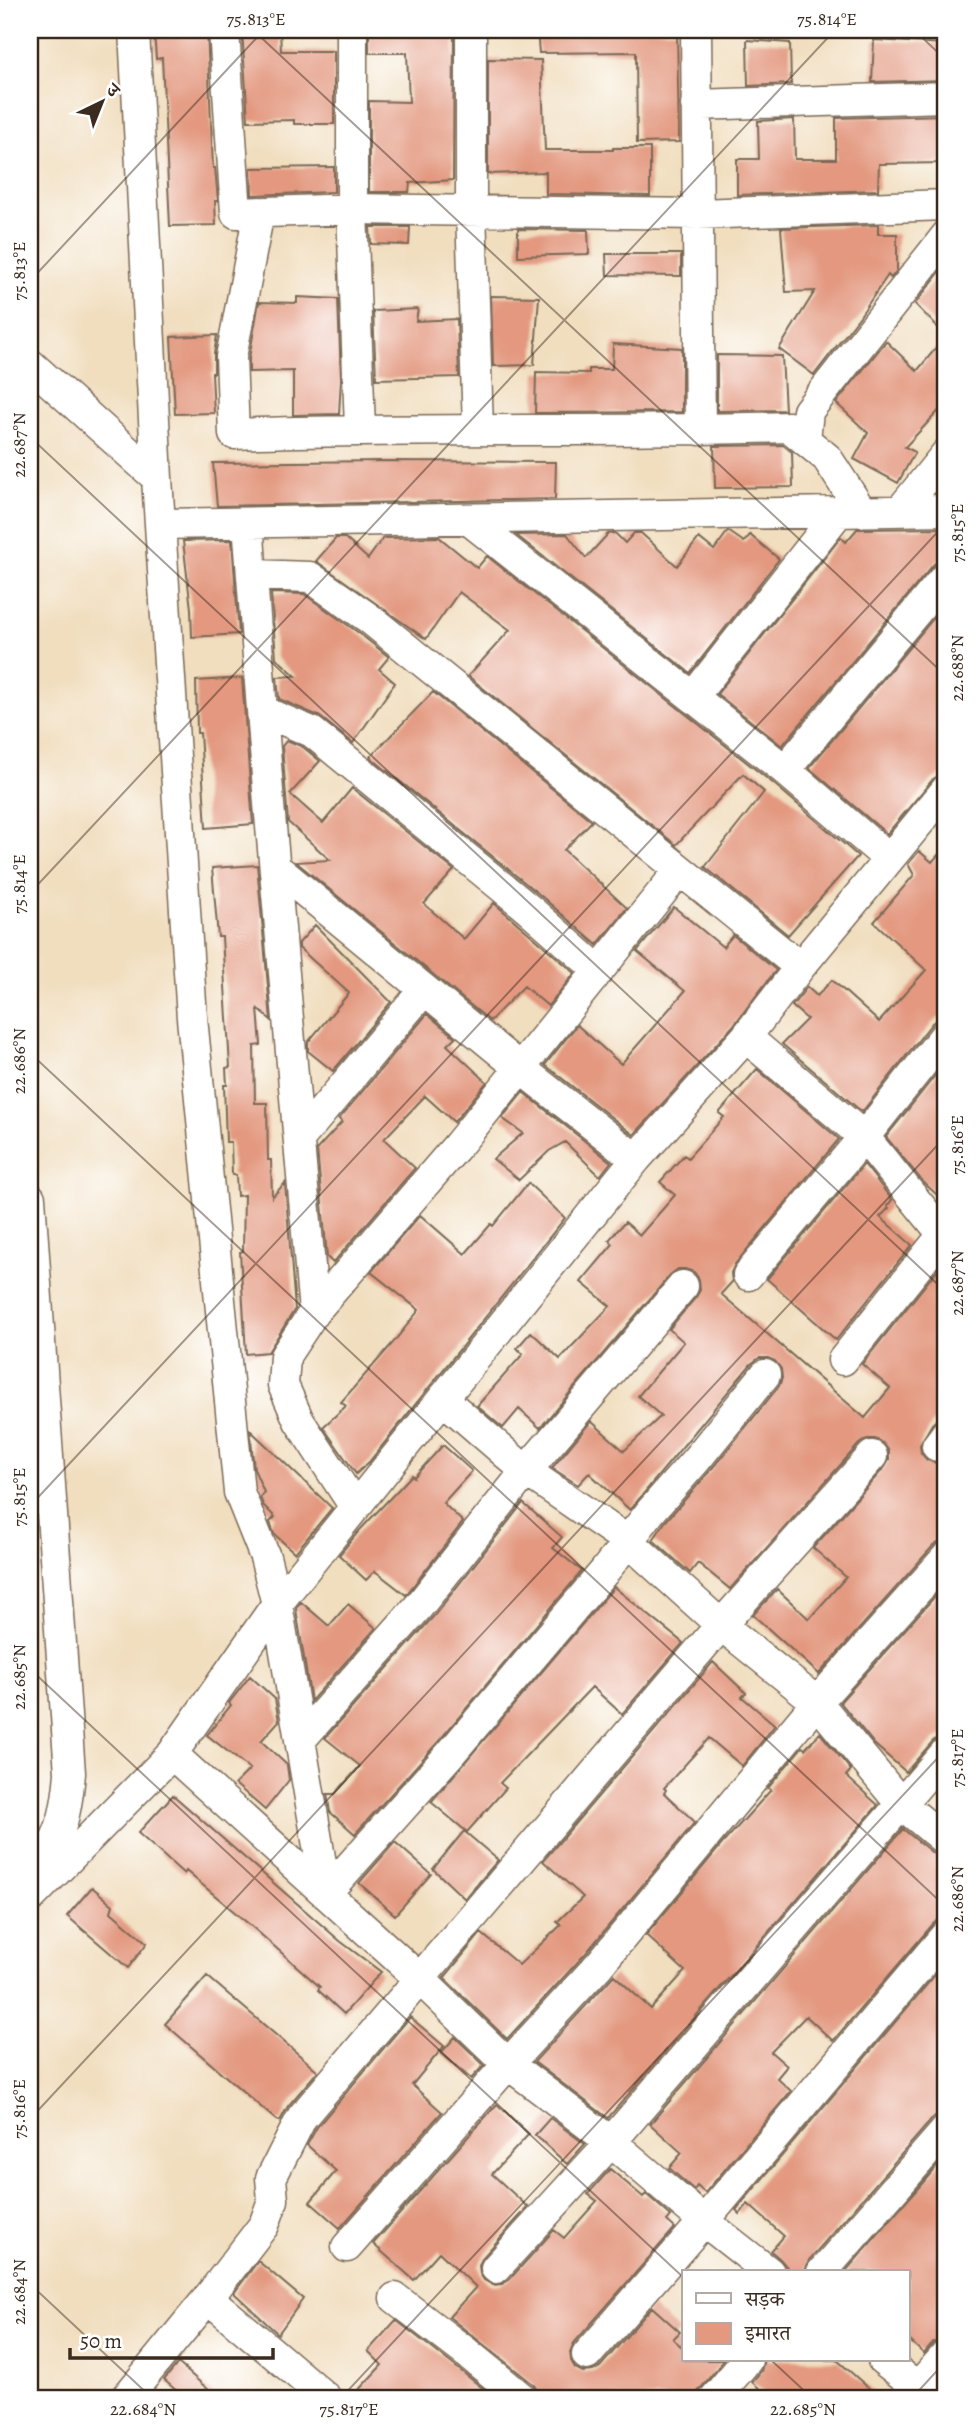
<svg xmlns="http://www.w3.org/2000/svg" width="976" height="2428" font-family="Alegreya,'Noto Serif Devanagari',serif">
  <style>
    .building { fill: #e3987f }
    .lines { fill: none; stroke-linecap: round; stroke-linejoin: round }
    .street-casing { stroke: #7b6956; stroke-width: 33 }
    .street { stroke: #fff; stroke-width: 30 }
    .ticks { fill: none; stroke: #3b2a1e; stroke-width: 2; stroke-opacity: 0.45 }
    .neatline { fill: none; stroke: #3b2a1e; stroke-width: 2.5 }
    .ticks-label { font-size: 18px; text-anchor: middle; fill: #3b2a1e }
  </style>
  <rect width="100%" height="100%" fill="#fff"/>
  <filter id="ink" filterUnits="userSpaceOnUse"><feTurbulence type="fractalNoise" baseFrequency=".0143" numOctaves="2"/><feDisplacementMap in="SourceGraphic" scale="14" xChannelSelector="R" yChannelSelector="G"/><feConvolveMatrix kernelMatrix="1 2 1 2 8 2 1 2 1" color-interpolation-filters="sRGB"/></filter>
  <filter id="wash" filterUnits="userSpaceOnUse"><feTurbulence type="fractalNoise" baseFrequency=".00686" numOctaves="4" result="noise"/><feDisplacementMap in="SourceGraphic" scale="28" xChannelSelector="R" yChannelSelector="G"/><feGaussianBlur stdDeviation="1.57" result="paint"/><feColorMatrix in="noise" values="0 0 0 0 0 0 0 0 0 0 0 0 0 0 0 0 0 1.4 0 .05"/><feComposite in="paint" operator="in"/></filter>
  <g filter="url(#wash)">
    <rect width="100%" height="100%" fill="#f1debf"/>
    <g id="blocks">
      <path class="building" d="M 207,30 L 213,168 L 215,168 L 218,201 L 215,201 L 216,225 L 170,226 L 162,58 L 156,59 L 154,31 Z
        M 242,30 L 280,30 L 281,51 L 334,51 L 334,124 L 294,124 L 294,120 L 248,121 Z
        M 369,30 L 454,30 L 453,180 L 410,183 L 409,192 L 369,192 L 369,101 L 409,102 L 407,53 L 369,53 Z
        M 537,30 L 677,30 L 679,142 L 637,143 L 636,52 L 539,53 Z
        M 747,40 L 790,43 L 791,84 L 748,86 Z
        M 874,40 L 946,44 L 946,80 L 872,82 Z
        M 488,59 L 541,60 L 545,150 L 613,150 L 613,148 L 650,148 L 650,196 L 546,194 L 546,172 L 488,174 Z
        M 946,115 L 946,163 L 879,164 L 878,190 L 737,195 L 737,159 L 759,159 L 758,121 L 794,119 L 795,159 L 836,159 L 836,118 Z
        M 334,167 L 334,192 L 252,195 L 251,168 Z
        M 878,225 L 878,234 L 897,234 L 897,270 L 891,278 L 888,275 L 860,316 L 814,375 L 779,349 L 815,291 L 786,292 L 781,228 Z
        M 370,227 L 410,227 L 409,245 L 371,244 Z
        M 518,229 L 588,230 L 589,254 L 518,256 Z
        M 606,254 L 681,254 L 681,276 L 607,275 Z
        M 946,264 L 946,403 L 905,447 L 915,452 L 898,483 L 854,459 L 868,433 L 836,403 L 886,341 L 917,371 L 946,336 L 915,304 Z
        M 491,296 L 539,297 L 534,365 L 493,366 Z
        M 297,297 L 338,299 L 341,379 L 339,414 L 293,415 L 293,371 L 249,372 L 249,358 L 259,302 L 297,303 Z
        M 418,309 L 416,321 L 457,319 L 459,377 L 376,379 L 373,311 Z
        M 217,335 L 214,354 L 214,373 L 212,373 L 214,413 L 175,414 L 171,337 Z
        M 613,344 L 682,348 L 682,412 L 535,413 L 536,372 L 589,373 L 589,369 L 612,369 Z
        M 717,355 L 782,356 L 785,410 L 717,411 Z
        M 783,445 L 792,452 L 793,487 L 715,488 L 714,446 Z
        M 386,461 L 556,462 L 555,499 L 217,506 L 213,463 Z
        M 946,528 L 946,559 L 939,560 L 933,565 L 782,746 L 717,694 L 841,537 L 846,542 L 857,529 Z
        M 728,531 L 744,542 L 750,535 L 779,559 L 690,673 L 516,535 L 567,534 L 586,558 L 608,534 L 615,533 L 625,543 L 634,533 L 641,533 L 677,566 L 699,538 L 714,550 Z
        M 439,537 L 477,568 L 487,556 L 774,784 L 858,856 L 788,935 L 705,867 L 764,792 L 743,774 L 676,845 L 468,676 L 510,630 L 459,592 L 426,639 L 316,561 L 336,538 L 345,538 L 368,559 L 383,538 Z
        M 232,540 L 239,634 L 192,637 L 191,609 L 183,541 Z
        M 271,593 L 304,594 L 359,633 L 389,657 L 379,669 L 395,683 L 353,743 L 319,716 L 279,699 L 277,677 L 296,676 L 276,658 Z
        M 946,603 L 946,772 L 933,779 L 887,834 L 809,768 Z
        M 242,678 L 253,824 L 206,828 L 200,733 L 197,733 L 196,681 Z
        M 433,692 L 592,821 L 564,850 L 627,908 L 597,945 L 540,895 L 370,757 Z
        M 287,740 L 303,747 L 320,761 L 290,794 L 323,823 L 352,788 L 454,870 L 424,904 L 464,939 L 494,903 L 575,973 L 548,1006 L 524,986 L 490,1021 L 296,862 L 330,860 L 288,822 L 282,746 Z
        M 946,846 L 946,1017 L 939,1018 L 932,1023 L 862,1112 L 782,1044 L 807,1019 L 792,1006 L 807,987 L 817,996 L 832,980 L 879,1022 L 926,970 L 874,922 L 914,875 L 908,864 L 919,851 L 932,862 Z
        M 257,865 L 271,1020 L 258,1009 L 261,1045 L 254,1046 L 255,1103 L 267,1103 L 268,1160 L 271,1160 L 272,1197 L 285,1183 L 295,1309 L 268,1352 L 246,1354 L 240,1252 L 243,1251 L 244,1195 L 237,1196 L 236,1175 L 232,1175 L 231,1142 L 226,1142 L 224,1085 L 227,1085 L 226,1068 L 230,1067 L 222,937 L 218,937 L 212,868 Z
        M 674,907 L 723,947 L 733,935 L 776,970 L 733,1026 L 634,1135 L 545,1065 L 577,1025 L 621,1064 L 685,991 L 637,951 Z
        M 315,925 L 391,1002 L 333,1071 L 308,1051 L 308,1042 L 349,993 L 299,948 L 299,943 Z
        M 427,1014 L 455,1037 L 447,1045 L 487,1082 L 454,1122 L 425,1096 L 384,1139 L 415,1168 L 333,1263 L 327,1257 L 317,1149 L 342,1122 L 339,1119 Z
        M 946,1062 L 946,1203 L 923,1182 L 886,1137 Z
        M 757,1069 L 839,1139 L 735,1264 L 731,1273 L 732,1282 L 721,1294 L 865,1418 L 890,1388 L 862,1364 L 946,1259 L 946,1417 L 939,1418 L 932,1424 L 920,1445 L 921,1453 L 927,1460 L 936,1463 L 946,1460 L 946,1541 L 940,1542 L 933,1546 L 819,1674 L 753,1615 L 777,1589 L 809,1619 L 846,1577 L 813,1548 L 885,1467 L 889,1460 L 889,1451 L 883,1443 L 875,1439 L 867,1439 L 859,1444 L 730,1589 L 698,1563 L 690,1573 L 653,1540 L 665,1522 L 710,1471 L 779,1386 L 782,1378 L 781,1369 L 775,1361 L 768,1358 L 759,1358 L 751,1364 L 630,1510 L 589,1473 L 578,1485 L 552,1468 L 591,1421 L 624,1451 L 661,1416 L 638,1396 L 684,1342 L 669,1329 L 696,1297 L 700,1290 L 699,1279 L 694,1272 L 685,1269 L 678,1269 L 670,1275 L 540,1428 L 519,1409 L 503,1428 L 477,1406 L 523,1354 L 517,1348 L 531,1332 L 560,1359 L 610,1306 L 581,1282 L 613,1244 L 609,1240 L 625,1222 L 640,1235 L 675,1195 L 660,1182 L 684,1155 L 688,1158 L 724,1117 L 719,1113 Z
        M 523,1092 L 611,1162 L 600,1176 L 565,1142 L 549,1151 L 519,1180 L 493,1159 L 523,1133 L 502,1118 Z
        M 864,1164 L 892,1200 L 887,1206 L 889,1208 L 880,1217 L 912,1245 L 836,1340 L 767,1279 Z
        M 528,1183 L 565,1218 L 370,1461 L 356,1474 L 323,1427 L 346,1406 L 341,1402 L 392,1344 L 419,1310 L 371,1272 L 420,1215 L 465,1254 L 491,1224 L 493,1226 Z
        M 250,1430 L 332,1508 L 295,1553 L 274,1534 L 270,1522 L 275,1517 L 263,1505 L 260,1497 L 264,1492 L 254,1469 Z
        M 443,1445 L 472,1471 L 443,1503 L 463,1522 L 406,1595 L 375,1571 L 366,1580 L 339,1555 L 358,1532 L 412,1475 L 414,1477 Z
        M 523,1503 L 562,1537 L 553,1548 L 582,1571 L 438,1742 L 355,1834 L 330,1812 L 327,1794 L 335,1794 L 360,1766 L 325,1738 L 433,1617 Z
        M 946,1584 L 946,1735 L 940,1736 L 933,1741 L 906,1772 L 874,1744 L 840,1702 Z
        M 614,1587 L 683,1643 L 622,1714 L 592,1687 L 500,1783 L 506,1788 L 467,1832 L 431,1802 Z
        M 301,1602 L 329,1626 L 348,1604 L 376,1628 L 311,1701 L 297,1615 L 296,1608 Z
        M 713,1662 L 746,1693 L 742,1697 L 775,1725 L 742,1766 L 709,1738 L 664,1788 L 666,1790 L 664,1793 L 695,1822 L 586,1953 L 507,2039 L 444,1978 L 481,1933 L 519,1965 L 561,1925 L 557,1922 L 583,1897 L 543,1861 Z
        M 250,1676 L 275,1699 L 279,1721 L 261,1741 L 287,1765 L 289,1780 L 265,1810 L 235,1784 L 250,1769 L 207,1735 L 231,1705 L 229,1703 Z
        M 820,1733 L 851,1770 L 846,1776 L 878,1805 L 608,2118 L 534,2062 L 614,1975 L 651,2009 L 685,1971 L 646,1935 L 722,1844 L 771,1790 L 768,1788 L 802,1747 L 805,1749 Z
        M 173,1795 L 340,1941 L 381,1972 L 344,2014 L 318,1990 L 320,1987 L 257,1931 L 186,1871 L 184,1874 L 138,1833 Z
        M 903,1829 L 946,1864 L 946,1918 L 939,1919 L 933,1924 L 833,2041 L 806,2016 L 771,2052 L 787,2066 L 777,2078 L 791,2091 L 705,2193 L 697,2186 L 694,2190 L 669,2168 L 682,2153 L 650,2124 Z
        M 464,1831 L 498,1860 L 465,1899 L 433,1869 Z
        M 395,1842 L 431,1874 L 395,1915 L 359,1883 Z
        M 92,1887 L 113,1905 L 111,1912 L 147,1943 L 128,1968 L 67,1916 Z
        M 946,1962 L 946,2113 L 940,2114 L 933,2118 L 809,2260 L 805,2272 L 791,2272 L 780,2259 L 771,2251 L 784,2236 L 748,2204 L 740,2214 L 736,2210 Z
        M 207,1976 L 318,2071 L 288,2106 L 280,2121 L 276,2120 L 165,2024 Z
        M 410,2017 L 444,2046 L 412,2085 L 442,2112 L 340,2228 L 310,2202 L 336,2171 L 307,2145 L 317,2127 Z
        M 455,2037 L 484,2065 L 471,2079 L 441,2053 Z
        M 497,2104 L 529,2134 L 492,2174 L 528,2207 L 483,2257 L 479,2265 L 480,2274 L 484,2280 L 493,2285 L 502,2284 L 509,2280 L 554,2230 L 564,2238 L 597,2201 L 588,2194 L 610,2169 L 643,2197 L 646,2194 L 671,2216 L 667,2221 L 675,2228 L 574,2343 L 570,2352 L 571,2361 L 575,2368 L 583,2372 L 593,2371 L 600,2367 L 652,2307 L 680,2332 L 673,2339 L 684,2349 L 684,2360 L 724,2360 L 693,2398 L 539,2398 L 538,2391 L 533,2384 L 449,2317 L 476,2287 L 439,2252 L 414,2280 L 373,2244 Z
        M 550,2118 L 585,2144 L 567,2164 L 535,2135 Z
        M 946,2156 L 946,2338 L 933,2343 L 924,2354 L 908,2339 L 908,2272 L 845,2272 Z
        M 258,2261 L 303,2299 L 278,2334 L 234,2293 Z
        M 396,2320 L 456,2367 L 495,2398 L 351,2398 L 382,2365 L 368,2351 Z
        M 764,2360 L 837,2360 L 880,2398 L 770,2398 L 752,2382 L 761,2371 Z
        M 178,2363 L 218,2398 L 185,2398 L 164,2380 Z"/>
    </g>
  </g>
  <g filter="url(#ink)">
    <use href="#blocks" fill-opacity="0" stroke="#7b6956" stroke-width="2"/>
    <g class="lines">
      <g class="street-casing">
        <path id="street" d="M 134,30 L 157,478 L 192,1018 L 239,1492 L 265,1557 L 277,1604 L 326,1893
          M 224,30 L 236,213 L 352,209 L 698,214 L 946,205
          M 352,30 L 352,209 L 360,429
          M 471,30 L 471,210 L 478,429
          M 696,30 L 700,430
          M 696,105 L 946,97
          M 259,212 L 231,357 L 234,434 C 419,427 604,433 789,427 L 827,458 L 862,512
          M 30,364 L 157,478
          M 805,440 L 808,411 L 946,236
          M 900,511 L 946,454
          M 469,520 L 785,770 L 889,859
          M 248,523 L 269,804 L 314,1312
          M 161,524 L 946,510
          M 252,575 L 310,577 L 370,619 L 800,967
          M 693,697 L 838,513
          M 262,711 L 312,732 L 529,909 L 599,971
          M 785,770 L 946,576
          M 946,790 L 800,967 L 746,1037 L 864,1137 L 946,1238
          M 275,867 L 520,1068 L 636,1159
          M 299,1139 L 424,990
          M 30,1198 L 70,1773 C 66,1821 60,1836 34,1877
          M 748,1275 L 864,1137 L 946,1034
          M 843,1360 L 946,1231
          M 443,1399 L 526,1471 L 628,1541 L 721,1625 L 817,1702 L 901,1804 L 946,1841
          M 937,1446 L 946,1434
          M 355,1507 L 299,1421 L 283,1385 L 285,1356 L 314,1312 L 458,1145 L 680,870
          M 300,1740 L 419,1606 L 526,1471 L 683,1286
          M 172,1754 L 420,1979 L 508,2064 L 611,2142 L 704,2221 L 769,2272
          M 326,1893 L 451,1753 L 604,1572 L 651,1511 L 696,1460 L 765,1375
          M 30,1898 L 172,1754 L 277,1604 L 636,1159 L 746,1037
          M 347,2247 L 508,2064 L 599,1965 L 817,1702 L 946,1558
          M 496,2268 L 611,2142 L 946,1752
          M 822,2272 L 946,2130
          M 208,2298 L 326,2398
          M 395,2298 L 467,2353 L 522,2398
          M 587,2355 L 704,2221 L 946,1935
          M 883,2360 L 932,2398
          M 126,2398 L 208,2298 L 264,2225 L 273,2200 L 271,2178 L 302,2117 L 721,1625 L 872,1456
          M 715,2398 L 747,2360
          M 908,2398 L 946,2355"/>
      </g>
      <use href="#street" class="street"/>
    </g>
  </g>
  <path class="ticks" d="M 253,30 L 946,676M 914,30 L 946,60M 30,281 L 264,30M 30,437 L 946,1292M 30,893 L 835,30M 30,1053 L 946,1907M 30,1506 L 946,523M 30,1669 L 684,2278M 30,2119 L 946,1136M 30,2284 L 152,2398M 771,2360 L 812,2398M 341,2398 L 946,1749M 912,2398 L 946,2361"/>
  <rect width="976" height="2428" fill="none" stroke="#fff" stroke-width="77"/>
  <rect x="682" y="2270" width="228" height="91" fill="#ffffff" stroke="#b1aaa5" stroke-width="2"/>
  <rect x="696" y="2293" width="35" height="10" fill="#ffffff" stroke="#b1aaa5" stroke-width="2"/>
  <text x="745" y="2306" font-size="21" fill="#3b2a1e">सड़क</text>
  <rect x="696" y="2323" width="35" height="21" fill="#e3987f" stroke="#b1aaa5" stroke-width="2"/>
  <text x="745" y="2340" font-size="21" fill="#3b2a1e">इमारत</text>
  <g transform="translate(102 102) rotate(43)" stroke="#ffffff" stroke-width="5" paint-order="stroke">
  <path d="M0-5L12 26L0 18L-12 26Z" fill="#3b2a1e"/>
  <text y="-10" font-size="19" font-weight="bold" text-anchor="middle" fill="#3b2a1e">उ</text>
  </g>
  <path d="M70 2348v10h203v-10" fill="none" stroke="#3b2a1e" stroke-width="3.5"/>
  <text x="80" y="2348" font-size="21" fill="#3b2a1e" stroke="#ffffff" stroke-width="5" paint-order="stroke">50 m</text>
  <rect x="38" y="38" width="899" height="2352" class="neatline"/>
  <g class="ticks-label">
    <text x="256" y="25">75.813°E</text>
    <text x="827" y="25">75.814°E</text>
    <text transform="translate(19 271) rotate(-90)" y="6">75.813°E</text>
    <text transform="translate(19 445) rotate(-90)" y="6">22.687°N</text>
    <text transform="translate(957 533) rotate(-90)" y="6">75.815°E</text>
    <text transform="translate(957 668) rotate(-90)" y="6">22.688°N</text>
    <text transform="translate(19 884) rotate(-90)" y="6">75.814°E</text>
    <text transform="translate(19 1061) rotate(-90)" y="6">22.686°N</text>
    <text transform="translate(957 1145) rotate(-90)" y="6">75.816°E</text>
    <text transform="translate(957 1283) rotate(-90)" y="6">22.687°N</text>
    <text transform="translate(19 1497) rotate(-90)" y="6">75.815°E</text>
    <text transform="translate(19 1677) rotate(-90)" y="6">22.685°N</text>
    <text transform="translate(957 1758) rotate(-90)" y="6">75.817°E</text>
    <text transform="translate(957 1899) rotate(-90)" y="6">22.686°N</text>
    <text transform="translate(19 2109) rotate(-90)" y="6">75.816°E</text>
    <text transform="translate(19 2292) rotate(-90)" y="6">22.684°N</text>
    <text x="143" y="2415">22.684°N</text>
    <text x="349" y="2415">75.817°E</text>
    <text x="803" y="2415">22.685°N</text>
  </g>
</svg>
